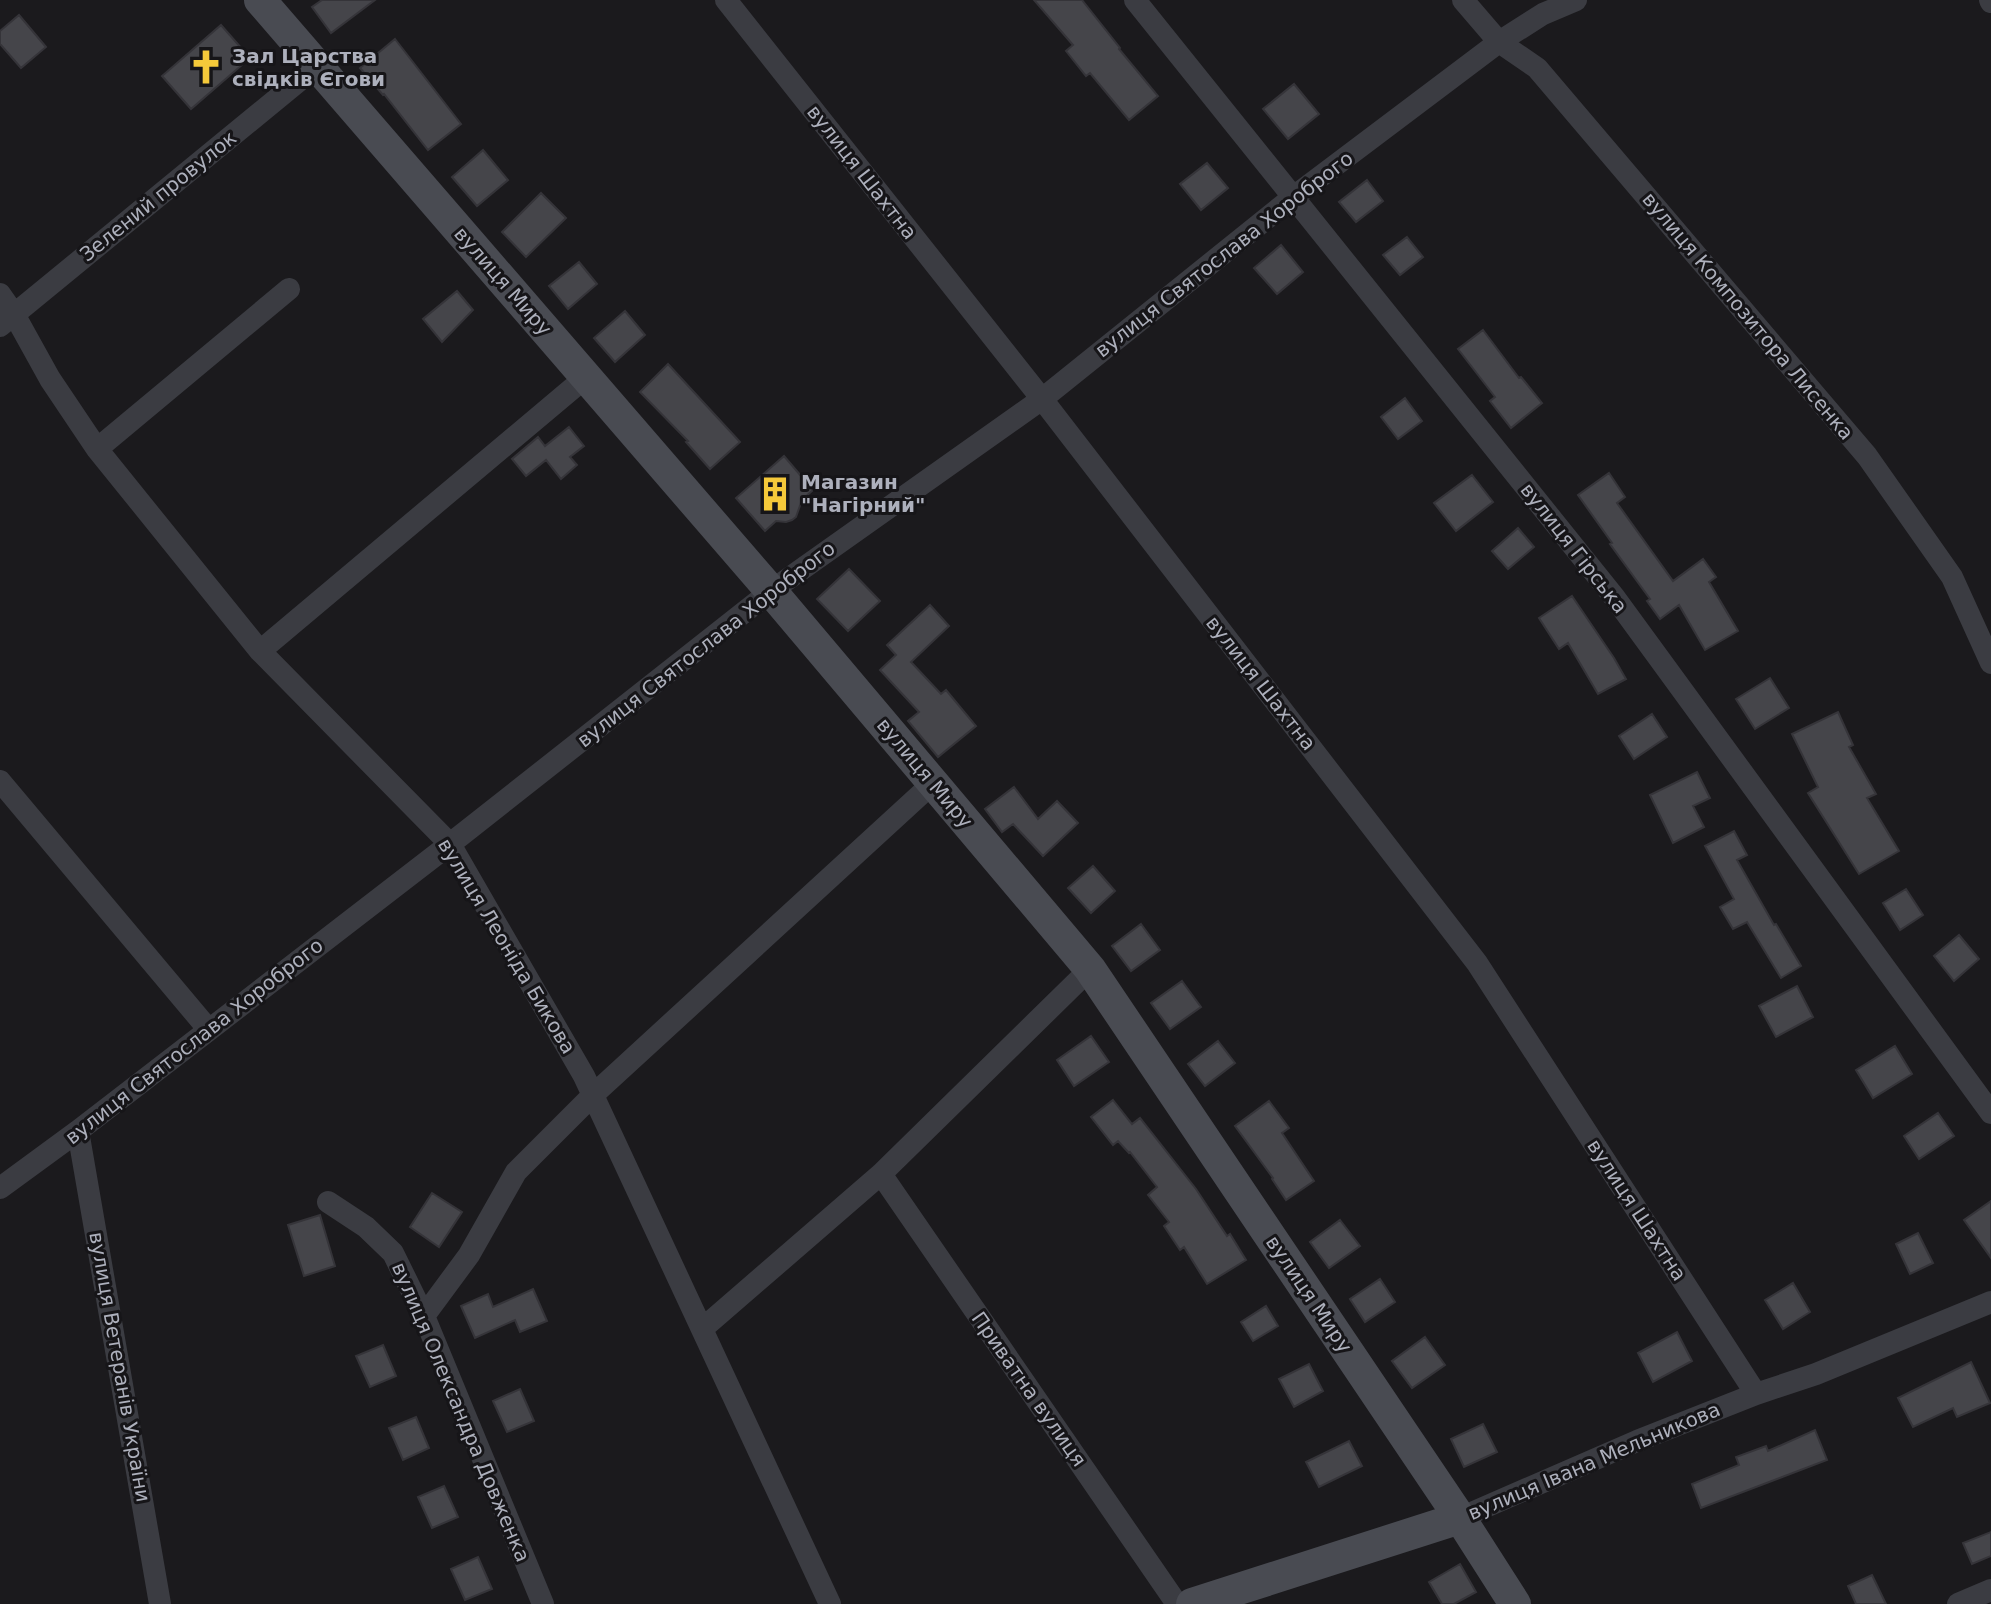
<svg xmlns="http://www.w3.org/2000/svg" width="1991" height="1604" font-family="'DejaVu Sans',sans-serif">
  <style>
    .building { fill: #45454a; stroke: #353439; stroke-width: 2 }
    .lines { fill: none; stroke-linecap: round; stroke-linejoin: round }
    .street { stroke: #3b3c42; stroke-width: 22 }
    .secondary { stroke: #494b52; stroke-width: 32 }
    .labels { text-anchor: middle; stroke-width: 6; stroke-linejoin: round; paint-order: stroke }
    .poi-label { font-size: 20px; font-weight: bold; fill: #adb0bc; stroke: #161518; text-anchor: start }
    .street-label { font-size: 20px; fill: #adb0bc; stroke: #161518 }
  </style>
  <rect width="100%" height="100%" fill="#1b1a1d"/>
  <path class="building" d="M 322,0 L 375,0 L 331,33 L 312,7 Z
    M 1034,0 L 1082,0 L 1120,48 L 1119,49 L 1158,96 L 1129,120 L 1090,73 L 1086,76 L 1066,51 L 1073,45 Z
    M 19,15 L 46,47 L 21,68 L 0,44 L 0,31 Z
    M 221,25 L 250,58 L 191,109 L 162,76 Z
    M 395,39 L 461,124 L 428,150 L 384,94 L 383,95 L 360,68 Z
    M 1294,84 L 1319,114 L 1288,139 L 1263,109 Z
    M 483,150 L 508,180 L 477,206 L 452,177 Z
    M 1207,163 L 1228,188 L 1201,210 L 1180,184 Z
    M 1367,180 L 1383,201 L 1356,222 L 1339,202 Z
    M 541,193 L 566,218 L 526,257 L 502,232 Z
    M 1407,237 L 1423,257 L 1400,275 L 1383,255 Z
    M 1281,245 L 1303,272 L 1277,294 L 1254,268 Z
    M 579,262 L 597,284 L 568,309 L 549,286 Z
    M 457,291 L 473,310 L 442,342 L 423,319 Z
    M 625,311 L 645,335 L 615,362 L 594,338 Z
    M 1483,330 L 1519,378 L 1521,377 L 1542,403 L 1511,428 L 1490,401 L 1495,397 L 1458,349 Z
    M 668,364 L 740,442 L 710,469 L 686,442 L 688,441 L 640,392 Z
    M 1405,398 L 1422,421 L 1398,439 L 1381,417 Z
    M 569,427 L 584,446 L 570,457 L 577,465 L 561,479 L 546,460 L 526,476 L 512,459 L 538,437 L 545,446 Z
    M 784,456 L 813,490 L 802,500 L 796,517 L 792,520 L 786,522 L 776,521 L 765,531 L 736,498 Z
    M 1609,473 L 1625,497 L 1617,503 L 1673,581 L 1703,559 L 1716,577 L 1709,582 L 1738,631 L 1705,650 L 1679,605 L 1660,619 L 1647,601 L 1650,599 L 1610,544 L 1612,543 L 1578,495 Z
    M 1472,475 L 1493,502 L 1456,531 L 1434,503 Z
    M 1518,528 L 1534,547 L 1508,569 L 1492,551 Z
    M 849,569 L 880,601 L 848,631 L 817,599 Z
    M 1572,596 L 1614,658 L 1626,679 L 1598,694 L 1568,643 L 1559,649 L 1539,618 Z
    M 930,605 L 949,626 L 911,662 L 941,694 L 946,690 L 976,726 L 938,757 L 908,721 L 919,712 L 880,670 L 896,655 L 887,645 Z
    M 1770,678 L 1789,708 L 1755,729 L 1736,699 Z
    M 1838,712 L 1853,745 L 1849,747 L 1876,794 L 1867,798 L 1899,851 L 1859,874 L 1808,793 L 1818,787 L 1792,734 Z
    M 1652,714 L 1667,737 L 1634,759 L 1619,736 Z
    M 1697,772 L 1710,798 L 1693,806 L 1704,827 L 1673,843 L 1650,795 Z
    M 1014,787 L 1038,819 L 1057,801 L 1078,823 L 1043,856 L 1013,824 L 1002,832 L 985,809 Z
    M 1734,831 L 1747,855 L 1737,860 L 1774,925 L 1776,924 L 1801,966 L 1781,978 L 1747,922 L 1733,929 L 1720,907 L 1734,899 L 1705,846 Z
    M 1093,866 L 1115,891 L 1091,913 L 1068,888 Z
    M 1906,889 L 1923,915 L 1900,930 L 1883,903 Z
    M 1141,924 L 1160,950 L 1131,971 L 1112,946 Z
    M 1959,935 L 1979,959 L 1954,981 L 1934,956 Z
    M 1182,981 L 1201,1007 L 1170,1029 L 1151,1003 Z
    M 1797,986 L 1813,1017 L 1776,1037 L 1759,1006 Z
    M 1091,1036 L 1109,1062 L 1074,1086 L 1057,1060 Z
    M 1218,1041 L 1235,1063 L 1205,1086 L 1188,1064 Z
    M 1895,1046 L 1912,1074 L 1873,1098 L 1856,1070 Z
    M 1113,1100 L 1132,1124 L 1140,1118 L 1196,1189 L 1227,1236 L 1230,1234 L 1246,1260 L 1207,1284 L 1184,1247 L 1180,1250 L 1164,1226 L 1169,1222 L 1148,1195 L 1157,1187 L 1130,1152 L 1129,1153 L 1118,1141 L 1113,1145 L 1091,1117 Z
    M 1269,1101 L 1289,1128 L 1282,1133 L 1314,1181 L 1286,1200 L 1272,1179 L 1273,1178 L 1235,1126 Z
    M 1938,1113 L 1954,1136 L 1919,1159 L 1904,1136 Z
    M 432,1193 L 462,1212 L 439,1247 L 410,1227 Z
    M 1991,1201 L 1991,1258 L 1964,1220 Z
    M 320,1215 L 335,1266 L 304,1276 L 288,1225 Z
    M 1340,1220 L 1360,1246 L 1329,1268 L 1310,1242 Z
    M 1918,1233 L 1933,1263 L 1910,1274 L 1896,1244 Z
    M 1380,1279 L 1395,1302 L 1365,1322 L 1350,1299 Z
    M 1793,1283 L 1810,1312 L 1783,1329 L 1765,1300 Z
    M 533,1289 L 547,1321 L 520,1332 L 515,1320 L 475,1338 L 461,1306 L 488,1294 L 493,1307 Z
    M 1266,1306 L 1278,1326 L 1253,1341 L 1241,1322 Z
    M 1677,1332 L 1692,1361 L 1653,1382 L 1638,1353 Z
    M 1425,1337 L 1445,1365 L 1412,1388 L 1392,1361 Z
    M 383,1345 L 396,1376 L 370,1387 L 356,1356 Z
    M 1971,1362 L 1990,1403 L 1957,1417 L 1953,1408 L 1913,1427 L 1898,1398 Z
    M 1309,1364 L 1323,1391 L 1294,1407 L 1279,1379 Z
    M 520,1389 L 534,1421 L 507,1432 L 493,1401 Z
    M 416,1417 L 429,1448 L 403,1460 L 389,1428 Z
    M 1483,1424 L 1497,1452 L 1464,1467 L 1451,1439 Z
    M 1815,1430 L 1827,1460 L 1701,1508 L 1692,1484 L 1739,1465 L 1736,1457 L 1766,1446 L 1768,1451 Z
    M 1349,1441 L 1362,1466 L 1319,1487 L 1306,1462 Z
    M 444,1486 L 458,1517 L 432,1528 L 418,1497 Z
    M 1991,1532 L 1991,1556 L 1972,1564 L 1963,1543 Z
    M 478,1557 L 492,1589 L 465,1600 L 451,1569 Z
    M 1460,1564 L 1476,1592 L 1454,1604 L 1442,1604 L 1429,1582 Z
    M 1872,1575 L 1886,1604 L 1856,1604 L 1848,1586 Z"/>
  <g class="lines">
    <path class="street" d="M 726,0 L 1042,399 L 1477,963 L 1756,1394
      M 1135,0 L 1615,598 L 1991,1113
      M 1463,0 L 1499,42 L 1537,68 L 1867,456 L 1952,577 L 1991,663
      M 1990,0 L 1991,2
      M 0,294 L 14,314 L 50,379 L 97,449 L 260,651 L 450,844 L 584,1076 L 830,1604
      M 0,326 L 317,66
      M 97,449 L 289,289
      M 260,651 L 586,377
      M 0,781 L 209,1030
      M 78,1131 L 160,1604
      M 881,1174 L 1177,1604
      M 0,1188 L 78,1131 L 450,844 L 771,591 L 1042,399 L 1292,198 L 1499,42 L 1543,14 L 1576,0
      M 328,1202 L 366,1227 L 393,1253 L 424,1316 L 543,1604
      M 424,1316 L 469,1255 L 516,1172 L 593,1095 L 933,783
      M 702,1329 L 881,1174 L 1090,969
      M 1460,1518 L 1637,1441 L 1756,1394 L 1816,1374 L 1991,1302
      M 1958,1604 L 1991,1590"/>
    <path class="secondary" d="M 260,0 L 771,591 L 1090,969 L 1460,1518 L 1515,1604
      M 1192,1604 L 1460,1518"/>
  </g>
  <defs>
    <g id="church-bare" transform="scale(2.76)"><path d="M-1.2-6h2.4v3.5h3.3v2.4h-3.3V6h-2.4V-.1h-3.3v-2.4h3.3Z" fill="#f5c93a" stroke="#161518" stroke-width="2.5" paint-order="stroke"/></g>
    <g id="building-bare" transform="scale(2.76)"><path d="M-4-6H4V6H1V3H-1V6H-4ZM-2.5-4.3h1.7v1.8h-1.7ZM.8-4.3h1.7v1.8H.8ZM-2.5-1h1.7V.8h-1.7ZM.8-1h1.7V.8H.8Z" fill="#f5c93a" stroke="#161518" stroke-width="2.5" paint-order="stroke"/></g>
  </defs>
  <g fill-rule="evenodd">
    <use href="#church-bare" x="206" y="67"/>
    <use href="#building-bare" x="775" y="494"/>
  </g>
  <g class="labels">
    <g class="poi-label">
      <text x="232" y="63">Зал Царства<tspan x="232" dy="23">свідків Єгови</tspan></text>
      <text x="801" y="489">Магазин<tspan x="801" dy="23">"Нагірний"</tspan></text>
    </g>
    <g class="street-label">
      <text transform="translate(862 172) rotate(52)" y="7">вулиця Шахтна</text>
      <text transform="translate(158 196) rotate(-39)" y="7">Зелений провулок</text>
      <text transform="translate(1224 254) rotate(-38)" y="7">вулиця Святослава Хороброго</text>
      <text transform="translate(503 281) rotate(49)" y="7">вулиця Миру</text>
      <text transform="translate(1748 316) rotate(50)" y="7">вулиця Композитора Лисенка</text>
      <text transform="translate(1574 548) rotate(52)" y="7">вулиця Гірська</text>
      <text transform="translate(706 644) rotate(-38)" y="7">вулиця Святослава Хороброго</text>
      <text transform="translate(1261 683) rotate(52)" y="7">вулиця Шахтна</text>
      <text transform="translate(925 773) rotate(50)" y="7">вулиця Миру</text>
      <text transform="translate(507 946) rotate(59)" y="7">вулиця Леоніда Бикова</text>
      <text transform="translate(194 1041) rotate(-38)" y="7">вулиця Святослава Хороброго</text>
      <text transform="translate(1637 1210) rotate(57)" y="7">вулиця Шахтна</text>
      <text transform="translate(1309 1294) rotate(56)" y="7">вулиця Миру</text>
      <text transform="translate(120 1367) rotate(80)" y="7">вулиця Ветеранів України</text>
      <text transform="translate(1029 1389) rotate(55)" y="7">Приватна вулиця</text>
      <text transform="translate(461 1412) rotate(67)" y="7">вулиця Олександра Довженка</text>
      <text transform="translate(1594 1461) rotate(-23)" y="7">вулиця Івана Мельникова</text>
    </g>
  </g>
</svg>
